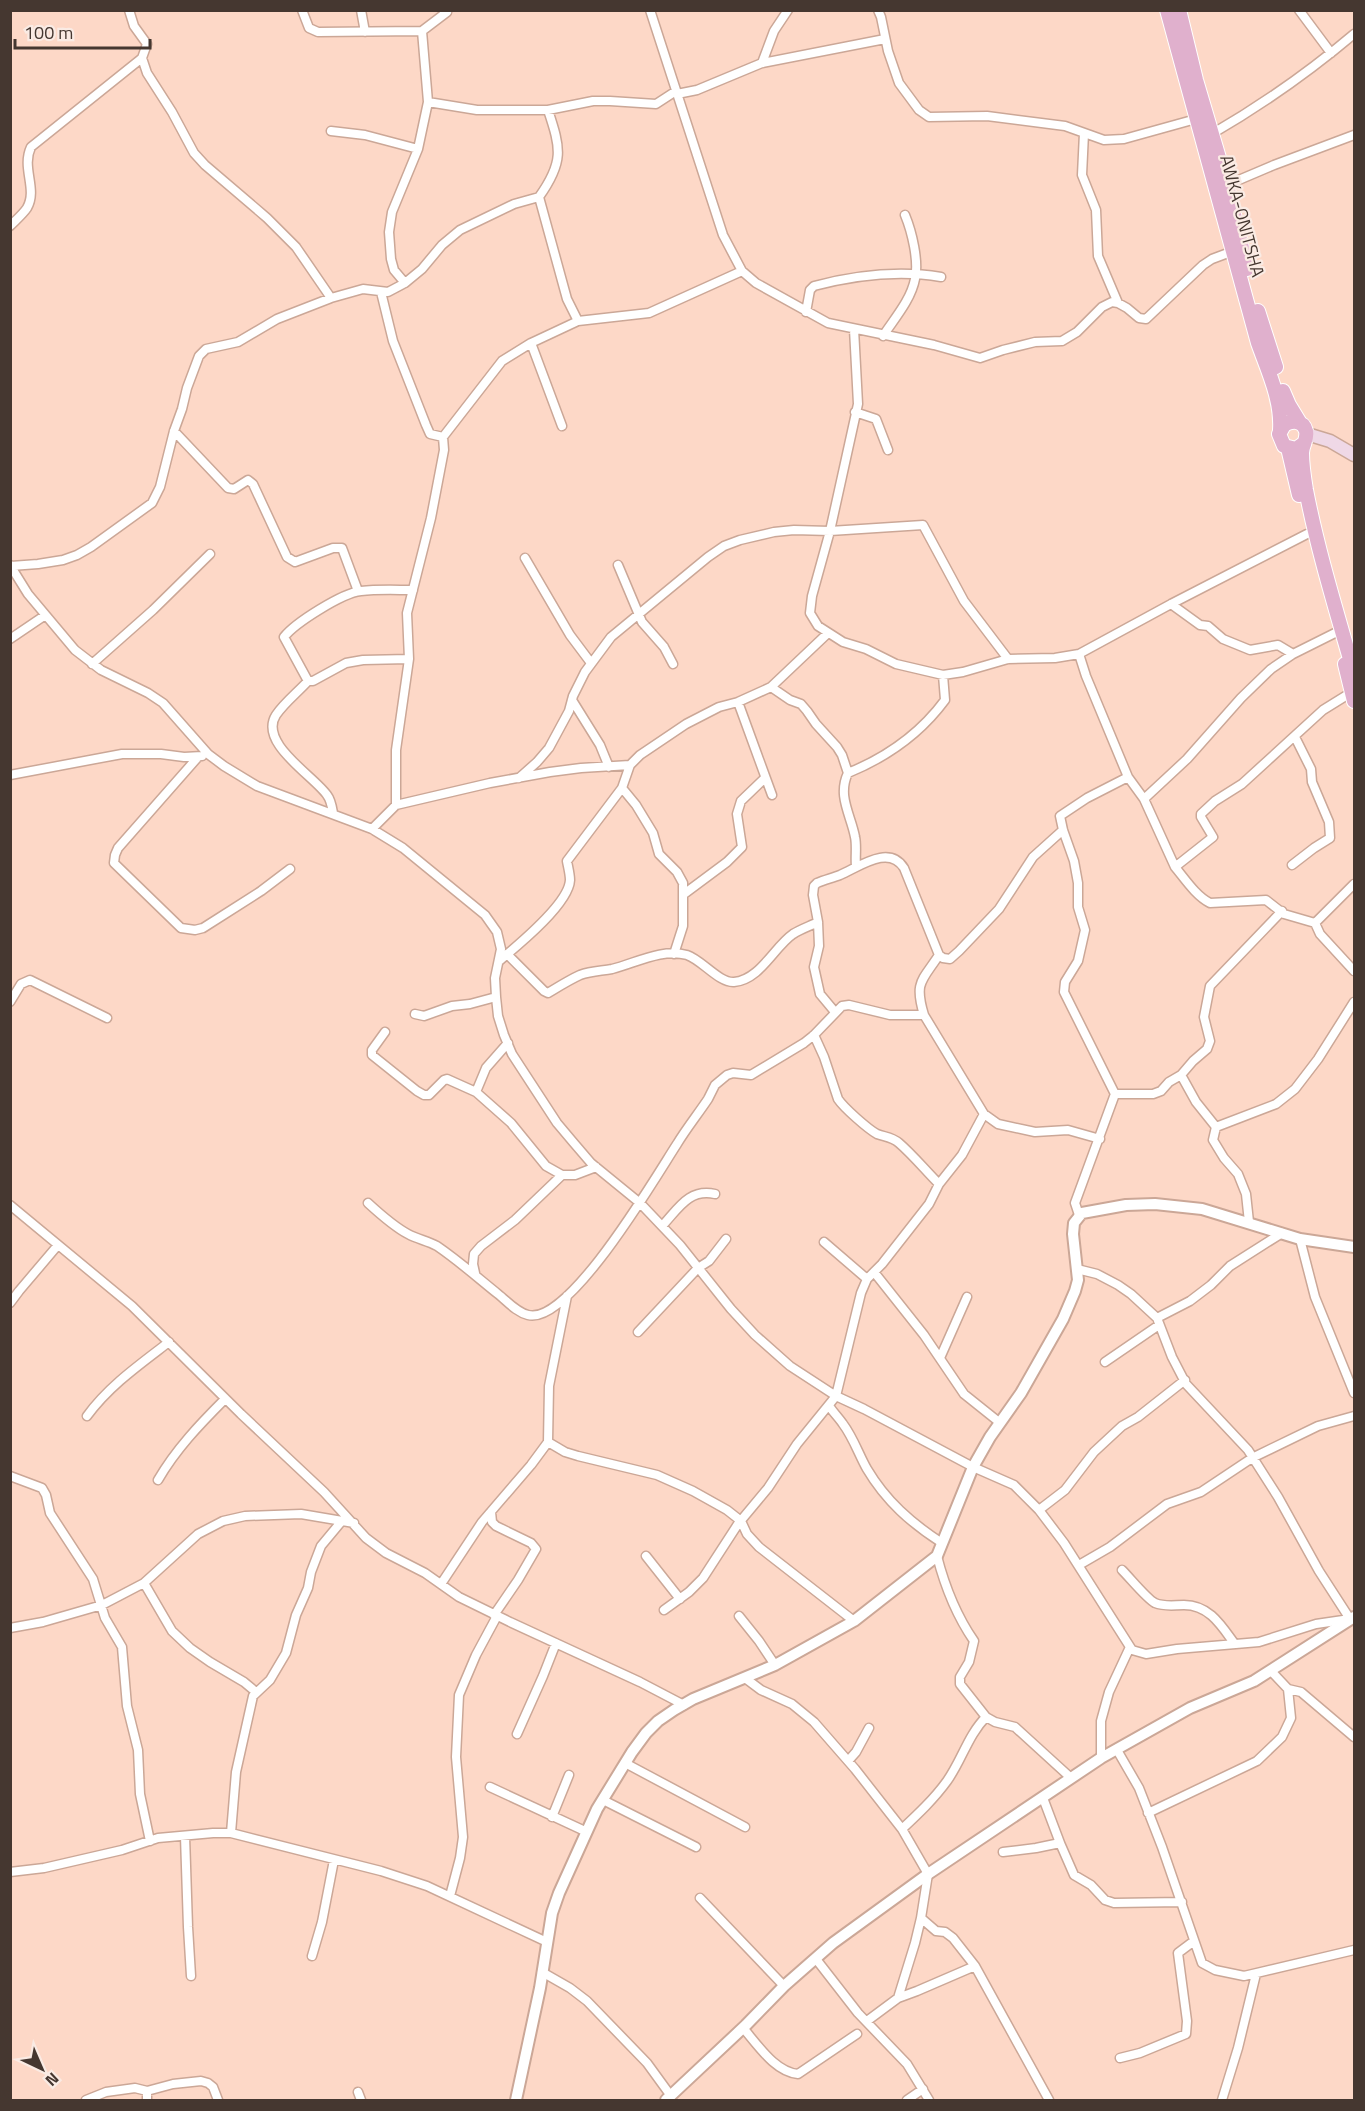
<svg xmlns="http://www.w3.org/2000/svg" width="1365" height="2111" font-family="'Titillium Web',sans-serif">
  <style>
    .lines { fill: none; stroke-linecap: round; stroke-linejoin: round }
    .minor-casing { stroke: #cba797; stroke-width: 11 }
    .tertiary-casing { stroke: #cba797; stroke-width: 14 }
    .secondary-casing { stroke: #cba797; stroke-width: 15 }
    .primary-casing { stroke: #fff; stroke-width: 16 }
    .minor { stroke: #fff; stroke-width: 8 }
    .tertiary { stroke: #fff; stroke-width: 10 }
    .secondary { stroke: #efd8e6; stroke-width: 12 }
    .primary { stroke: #e0b0cd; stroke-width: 14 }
    .labels { text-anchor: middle; stroke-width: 4.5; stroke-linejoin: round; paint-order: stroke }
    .street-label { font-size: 18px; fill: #453730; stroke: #faebe4 }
  </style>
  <rect width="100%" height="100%" fill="#fdd8c7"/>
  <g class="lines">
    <g class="minor-casing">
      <path id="minor" d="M 302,10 L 309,28 L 318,32 L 422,31 L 447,12
        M 361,10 L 365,32
        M 650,10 L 723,235 L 742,271 L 756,283 L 828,323 L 934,345 L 980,358 L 1003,350 L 1035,342 L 1062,341 L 1077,332 L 1102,307 L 1112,302 L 1118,303 L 1127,308 L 1139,318 L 1146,319 L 1203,265 L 1212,259 L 1236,250
        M 878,10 L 881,17 L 888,51 L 899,83 L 919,110 L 929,117 L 987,116 L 1065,126 L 1104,140 L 1124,139 L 1196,119
        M 1299,10 L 1331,53
        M 142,58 L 147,73 L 172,112 L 194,153 L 205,165 L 267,218 L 296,247 L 331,298
        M 762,63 L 774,31 L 788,10
        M 677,94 L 697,90 L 762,63 L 885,39
        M 428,102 L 477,110 L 548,110 L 593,101 L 610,101 L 656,104 L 676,91
        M 331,131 L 365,135 L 418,149
        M 1084,133 L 1082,175 L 1096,210 L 1098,256 L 1118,303
        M 1210,135 C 1262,105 1309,72 1354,34
        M 1227,185 L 1274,165 L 1354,135
        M 539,197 L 567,299 L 578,321
        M 10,226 C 16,220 23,214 27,208 C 38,189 21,168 31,147 L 142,58 L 147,44 L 134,26 L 129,10
        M 405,283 L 394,270 L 391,259 L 389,232 L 392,212 L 418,149 L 428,102 L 422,31
        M 381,292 L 393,341 L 426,425 L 430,434 L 443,437
        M 806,312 L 810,290 L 814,286 C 856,275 899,270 941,277
        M 854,329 L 858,404 L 830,531 L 812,596 L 810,613 L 818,626 L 843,642 L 866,649 L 896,664 L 943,675 L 963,672 L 1008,659 L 1055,658 L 1079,654 L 1171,604 L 1307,534
        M 883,336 C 894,319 911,300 915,279 C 919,261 912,232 905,215
        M 531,343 L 562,426
        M 855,412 L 876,419 L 888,450
        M 174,431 L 228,488 L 234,489 L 248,480 L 253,484 L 287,557 L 295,562 L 333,548 L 342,548 L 358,591
        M 525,558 L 570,635 L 591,663
        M 10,565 L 28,594 L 75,650 L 101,670 L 148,693 L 163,703 L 208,754 L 224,766 L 257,786 L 372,829 L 403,848 L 485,915 L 497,932 L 501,949 L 495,978 L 496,997 L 498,1016 L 504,1035 L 512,1054 L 557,1123 L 573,1142 L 591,1163 L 640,1203 L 680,1245 L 731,1309 L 755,1335 L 790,1366 L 836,1396 L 864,1409 L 973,1467 L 1014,1485 L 1039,1510 L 1064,1543 L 1132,1650 L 1146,1654 L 1177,1649 L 1259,1642 L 1316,1624 L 1350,1619 L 1319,1571 L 1278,1497 L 1248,1450 L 1186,1384 L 1172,1357 L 1157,1318 L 1131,1294 L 1118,1285 L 1097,1274 L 1077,1269
        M 618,565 L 642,622 L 664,647 L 673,664
        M 11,566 L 38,564 L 63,560 L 77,555 L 91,547 L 152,503 L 160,487 L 174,431 L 182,409 L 187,388 L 199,356 L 206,349 L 238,342 L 277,319 L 331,298 L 363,289 L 388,292 L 405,283 L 422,269 L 442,245 L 460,230 L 514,204 L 539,197 C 564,162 561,149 548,110
        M 1171,604 L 1200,625 L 1208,626 L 1223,639 L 1250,650 L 1278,645 L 1293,654
        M 10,639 L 44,616
        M 1079,654 L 1086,676 L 1128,777 L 1144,799 L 1175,867 C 1185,879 1196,896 1210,903 L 1266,900 L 1284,914 L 1315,923 L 1320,934 L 1354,971
        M 409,659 L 363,660 L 346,663 L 313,681 L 308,681 L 284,637 C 295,623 342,593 361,591 C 378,589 396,590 413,590
        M 92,664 L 153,610 L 210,554
        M 308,681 C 298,692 284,703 276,715 C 258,743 314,776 327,795 C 331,800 332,807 333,813
        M 771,687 L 790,700 L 801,704 L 807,711 L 816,724 L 837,747 L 842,755 L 848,773 C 837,796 851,815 855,837 C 857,846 855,857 856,866
        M 572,700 L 600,745 L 609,767
        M 738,702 L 772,795
        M 198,757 L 118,848 L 115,855 L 114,863 L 181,928 L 195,930 L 203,928 L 261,891 L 290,869
        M 848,773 C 887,757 920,734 945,700 L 943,675
        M 10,775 L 122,754 L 161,754 L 184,757 L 202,756
        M 519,778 L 537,762 L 549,748 L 569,711 L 573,696 L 585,672 L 611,637 L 708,557 L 724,546 L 740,540 L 774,532 L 794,530 L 830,531 L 923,525 L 964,601 L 1008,659
        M 622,788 L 636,805 L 653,833 L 659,854 L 677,872 L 683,883 L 683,926 L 674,954
        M 1144,799 L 1187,759 L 1241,698 L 1271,669 L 1293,654 L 1335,633
        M 396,805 L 396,750 L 409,659 L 407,613 L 431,518 L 444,450 L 443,437 L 502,361 L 531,343 L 578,321 L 649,313 L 742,271
        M 372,829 L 396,805 L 490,783 L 550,772 L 581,768 L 630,765
        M 1292,865 L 1314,848 L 1330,838 L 1329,822 L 1312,782 L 1311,769 L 1295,737
        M 1175,867 L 1213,837 L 1201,817 L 1201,814 L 1215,801 L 1242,784 L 1323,710 L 1352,692
        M 684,894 L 727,862 L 742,847 L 737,814 L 741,801 L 765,778
        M 1315,923 L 1354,884
        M 507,954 L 544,991 L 548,993 C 558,987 569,980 580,975 C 591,971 601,971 612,969 C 636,963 662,948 687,955 C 702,960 719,983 734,982 C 760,980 774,947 793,934 C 801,929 810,926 818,922
        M 939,955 C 922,981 914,982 924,1015 L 984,1114 L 998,1124 L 1035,1132 L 1068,1130 L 1100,1139
        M 499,961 C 517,946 569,904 570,880 C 570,874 568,867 567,861 L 622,788 L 630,765 L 640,755 L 686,724 L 719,707 L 738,702 L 771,687 L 828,633
        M 10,1002 L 21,984 L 30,980 L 107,1018
        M 835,1012 L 820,994 L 814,967 L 819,946 L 818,922 L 813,895 L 814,886 L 817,883 C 824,880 832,878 840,875 C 859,867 889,844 904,868 L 939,955 L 943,958 L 950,959 L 959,951 L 999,909 L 1033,857 L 1063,830
        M 415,1014 L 424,1016 L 452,1006 L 470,1004 L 496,997
        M 385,1032 L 372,1050 L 372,1055 L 417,1091 L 424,1095 L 429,1095 L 444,1080 L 447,1079 L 476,1092 L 511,1123 L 546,1166 L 562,1175 L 575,1175 L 596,1167
        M 814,1035 L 824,1057 L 838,1099 C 844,1108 868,1129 877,1134 C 885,1137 892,1137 899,1143 C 913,1155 925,1170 939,1184
        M 1181,1075 L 1196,1102 L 1216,1127 L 1213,1140 L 1224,1158 L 1238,1174 L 1246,1194 L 1249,1222
        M 476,1092 L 486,1068 L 508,1043
        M 1115,1094 L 1064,992 L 1065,982 L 1078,961 L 1085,930 L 1078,907 L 1078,883 L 1074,861 L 1063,830 L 1060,816 L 1087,798 L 1128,777
        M 1216,1127 L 1276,1104 L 1295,1089 L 1318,1059 L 1354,1002
        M 368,1203 C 380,1214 393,1226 408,1234 C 417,1239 428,1241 437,1246 C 459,1261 478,1278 498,1294 C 507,1301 516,1312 528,1315 C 569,1326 656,1176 677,1144 C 686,1129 698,1114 708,1099 L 715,1085 L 727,1075 L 733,1073 L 751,1075 L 804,1043 L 814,1035 L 842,1006 L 849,1005 L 890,1015 L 924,1015
        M 10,1205 L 132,1306 L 241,1414 L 324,1492 L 366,1538 L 386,1553 L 425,1573 L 459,1597 L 510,1622 L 640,1682 L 684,1705
        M 1079,1215 L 1075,1203 L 1115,1094 L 1153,1094 L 1161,1091 L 1169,1082 L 1181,1075 L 1193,1061 L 1207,1049 L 1210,1041 L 1204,1017 L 1210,986 L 1282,911
        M 662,1226 C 678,1209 689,1188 715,1194
        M 1300,1239 L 1315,1297 L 1354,1393
        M 824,1242 L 867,1279
        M 874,1272 L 924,1335 L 964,1394 L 999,1422
        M 475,1273 L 473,1264 L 474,1254 L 481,1246 L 515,1220 L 562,1175
        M 10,1303 L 19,1291 L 58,1245
        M 1157,1318 L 1190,1301 L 1211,1285 L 1230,1266 L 1282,1233
        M 638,1332 L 698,1268 L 709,1261 L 726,1239
        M 940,1358 L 967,1297
        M 1105,1362 L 1159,1325
        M 829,1406 C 833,1412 839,1418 843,1424 C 853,1437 859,1455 867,1469 C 886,1501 911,1523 942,1543
        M 87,1416 C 109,1386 139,1365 169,1342
        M 548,1442 L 565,1452 L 578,1456 L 657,1475 L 693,1491 L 727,1510 L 741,1521 L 747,1534 L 759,1547 L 854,1621
        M 10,1476 L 42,1488 L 46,1495 L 50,1513 L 93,1579 L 105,1618 L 122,1647 L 127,1706 L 138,1750 L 140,1794 L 150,1841
        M 158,1480 C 176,1449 200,1424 225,1399
        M 1039,1510 L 1065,1490 L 1094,1452 L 1122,1426 L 1138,1417 L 1185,1380
        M 491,1512 L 492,1522 L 496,1526 L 531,1543 L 536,1549 L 518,1580 L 494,1615
        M 646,1556 L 680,1599
        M 937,1556 C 945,1587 956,1615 974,1641 L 969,1662 L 960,1677 L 960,1684 L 986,1717 L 995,1722 L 1015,1727 L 1071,1778
        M 1079,1565 L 1110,1547 L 1167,1504 L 1201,1492 L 1252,1458 L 1318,1426 L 1354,1416
        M 1122,1570 C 1130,1578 1147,1599 1155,1603 C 1165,1607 1174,1605 1184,1605 C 1209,1605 1221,1625 1234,1643
        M 144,1583 L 172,1631 L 190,1648 L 210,1662 L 244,1682 L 256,1692
        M 441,1584 L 482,1522 L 531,1465 L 548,1442 L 549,1386 L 567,1296
        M 664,1610 L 689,1592 L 703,1578 L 738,1524 L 768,1488 L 797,1444 L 836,1396 L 861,1293 L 867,1279 L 882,1264 L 929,1204 L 939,1184 L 962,1155 L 984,1114
        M 739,1616 L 759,1641 L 775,1665
        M 10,1628 L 43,1622 L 102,1605 L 144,1583 L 198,1534 L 223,1521 L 245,1516 L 301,1514 L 354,1523
        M 745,1678 L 761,1690 L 792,1704 L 814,1722 L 855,1769 L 902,1829 L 928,1874 L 921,1918 L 936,1931 L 945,1932 L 953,1938 L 975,1966 L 1049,2100
        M 1288,1689 L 1301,1692 L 1354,1737
        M 517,1734 L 543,1676 L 556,1643
        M 1117,1750 L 1139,1788 L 1162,1847 L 1202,1963 L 1215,1970 L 1244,1976 L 1354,1950
        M 1101,1758 L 1101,1721 L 1109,1692 L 1130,1647
        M 848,1761 L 856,1752 L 869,1728
        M 625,1763 L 745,1827
        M 490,1787 L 587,1832
        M 603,1800 L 696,1847
        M 1148,1813 L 1257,1761 L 1282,1737 L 1291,1718 L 1288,1689 L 1271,1671
        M 552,1817 L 569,1775
        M 902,1829 C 918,1814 934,1799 947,1781 C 962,1760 968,1735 986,1717
        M 231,1833 L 236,1772 L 253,1696 L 270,1680 L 286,1653 L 296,1615 L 308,1588 L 311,1572 L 321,1546 L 341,1522
        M 185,1836 L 188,1927 L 191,1976
        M 1060,1843 L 1074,1875 L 1091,1885 L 1105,1900 L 1114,1903 L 1182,1902
        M 1003,1852 L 1036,1848 L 1060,1843 L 1043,1798
        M 10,1872 L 44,1868 L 122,1850 L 158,1838 L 213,1833 L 231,1833 L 381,1871 L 427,1886 L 547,1942
        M 450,1896 L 460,1858 L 463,1837 L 456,1757 L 459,1695 L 476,1655 L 497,1616
        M 700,1898 L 784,1986
        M 312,1956 L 322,1922 L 334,1860
        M 816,1959 L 858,2013 L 907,2064 L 929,2100
        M 542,1972 L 570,1988 L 587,2001 L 647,2063 L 671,2096
        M 898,1998 L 915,1943 L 921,1918
        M 867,2021 L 898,1998 L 917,1991 L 975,1966
        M 743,2028 C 758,2045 775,2072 798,2074 L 857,2034
        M 1120,2058 L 1140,2053 L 1186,2034 L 1187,2021 L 1178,1953 L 1194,1941
        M 147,2091 L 147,2100
        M 358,2092 L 361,2100
        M 86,2100 L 106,2092 L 135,2088 L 147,2091 L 173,2084 L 201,2081 L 208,2083 L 213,2087 L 218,2100
        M 907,2100 L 923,2089
        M 1222,2100 L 1238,2048 L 1256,1974"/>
    </g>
    <g class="tertiary-casing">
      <path id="tertiary" d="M 516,2100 L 540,1988 L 552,1913 L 559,1893 L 597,1809 L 632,1752 L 646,1733 L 658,1721 L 674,1710 L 693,1699 L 775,1665 L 854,1621 L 937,1556 L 973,1467 L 990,1437 L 1021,1393 L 1063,1319 L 1075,1291 L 1078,1280 L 1073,1234 L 1074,1223 L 1082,1213 L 1126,1205 L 1155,1204 L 1202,1209 L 1300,1239 L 1354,1247
        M 666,2100 L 746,2025 L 784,1986 L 833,1943 L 928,1874 L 1101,1758 L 1190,1708 L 1254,1681 L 1354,1617"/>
    </g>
    <g class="secondary-casing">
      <path id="secondary" d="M 1307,434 L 1330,441 L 1354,455"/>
    </g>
    <g class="primary-casing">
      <path id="primary" d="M 1167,10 L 1258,343 C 1268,371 1282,400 1280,430
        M 1179,10 L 1196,80 L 1227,185 L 1247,269
        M 1258,311 L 1276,367
        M 1283,391 L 1289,405 L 1300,423
        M 1303,444 L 1296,449 L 1284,446 L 1279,434 L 1284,425 C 1292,420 1303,420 1306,431 C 1308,439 1302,445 1302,453 C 1302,465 1304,478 1306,490 C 1318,552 1337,613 1354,673
        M 1288,448 L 1299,495
        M 1345,664 L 1354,701"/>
    </g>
    <use href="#minor" class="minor"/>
    <use href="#tertiary" class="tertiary"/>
    <use href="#secondary" class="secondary"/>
    <use href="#primary" class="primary"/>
  </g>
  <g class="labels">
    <g class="street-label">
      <text transform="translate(1242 216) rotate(75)" y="6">AWKA-ONITSHA</text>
    </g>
  </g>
  <rect width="1365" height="2111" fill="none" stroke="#453730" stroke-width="24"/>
  <g transform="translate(42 2069) rotate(136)" stroke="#faebe4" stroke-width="4.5" paint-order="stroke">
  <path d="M0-4.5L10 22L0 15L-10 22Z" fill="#453730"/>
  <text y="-9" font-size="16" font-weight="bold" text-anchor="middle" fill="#453730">N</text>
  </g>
  <path d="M15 39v9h135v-9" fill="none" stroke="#453730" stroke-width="3"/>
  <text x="24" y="39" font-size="18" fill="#453730" stroke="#faebe4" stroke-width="4.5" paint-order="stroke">100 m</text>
</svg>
